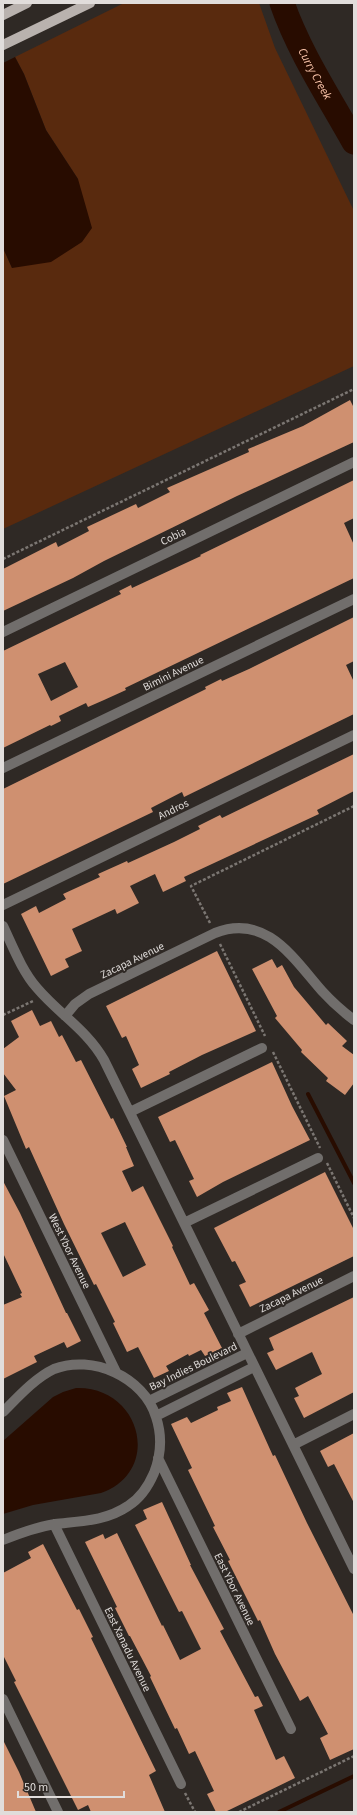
<svg xmlns="http://www.w3.org/2000/svg" width="357" height="1815" font-family="'Source Sans 3',sans-serif">
  <style>
    .green { fill: #592a0e }
    .water { fill: #280c00 }
    .lines { fill: none; stroke-linecap: round; stroke-linejoin: round }
    .stream { stroke: #280c00; stroke-width: 4 }
    .river { stroke: #280c00; stroke-width: 25 }
    .building { fill: #cf9070; fill-rule: evenodd }
    .path { stroke: #7b7672; stroke-width: 2.5; stroke-dasharray: 3 2; stroke-linecap: butt }
    .minor { stroke: #716e6c; stroke-width: 10 }
    .major { stroke: #b9b2ae; stroke-width: 10 }
    .labels { text-anchor: middle; stroke-width: 4; stroke-linejoin: round; paint-order: stroke }
    .street-label { font-size: 11px; fill: #e1dddb; stroke: #2f2925 }
    .water-label { font-size: 12px; font-style: italic; fill: #fac4a9; stroke: #2f2925 }
  </style>
  <rect width="100%" height="100%" fill="#2f2925"/>
  <path class="green" d="M 124,3 L 259,3 L 275,48 L 354,211 L 354,366 L 3,529 L 3,248 L 12,268 L 78,179 L 46,130 L 24,74 L 15,57 Z"/>
  <path class="water" d="M 15,57 L 24,74 L 46,130 L 78,179 L 92,228 L 82,242 L 51,262 L 12,268 L 3,248 L 3,63 Z
    M 76,1388 C 141,1386 163,1471 101,1493 L 33,1505 L 3,1514 L 3,1441 L 53,1397 L 63,1392 Z"/>
  <g class="lines">
    <path class="stream" d="M 308,1094 L 354,1183
      M 279,1812 L 354,1776"/>
    <path class="river" id="s1" d="M 282,3 C 299,52 329,97 354,142"/>
  </g>
  <path class="building" d="M 350,400 L 354,408 L 354,442 L 237,496 L 104,561 L 73,578 L 3,611 L 3,569 L 56,542 L 58,547 L 89,531 L 87,527 L 136,504 L 138,508 L 170,492 L 167,488 L 249,452 L 248,449 L 303,426 Z
    M 354,480 L 354,518 L 344,523 L 354,545 L 354,578 L 125,688 L 126,690 L 104,700 L 88,707 L 86,703 L 59,716 L 61,721 L 51,726 L 50,725 L 3,748 L 3,651 L 121,594 L 119,591 L 131,585 L 132,588 L 201,556 L 200,555 ZM 65,662 L 78,687 L 51,701 L 38,674 Z
    M 354,617 L 354,661 L 346,665 L 354,682 L 354,714 L 184,797 L 182,792 L 151,808 L 153,812 L 3,884 L 3,789 L 206,689 L 205,687 L 221,679 L 222,681 L 249,669 Z
    M 354,754 L 354,791 L 317,810 L 319,814 L 184,877 L 186,881 L 163,892 L 155,874 L 130,886 L 139,903 L 117,914 L 115,909 L 72,929 L 82,951 L 65,959 L 69,967 L 51,976 L 21,914 L 36,906 L 39,913 L 66,899 L 63,894 L 100,877 L 98,874 L 127,861 L 128,863 L 174,842 L 200,829 L 198,826 L 220,815 L 222,818 Z
    M 217,951 L 256,1031 L 202,1055 L 169,1072 L 170,1074 L 141,1088 L 132,1069 L 139,1065 L 126,1036 L 122,1038 L 106,1006 Z
    M 272,959 L 277,968 L 282,965 L 294,987 L 326,1025 L 328,1023 L 347,1041 L 342,1046 L 354,1055 L 354,1083 L 345,1095 L 326,1081 L 328,1078 L 301,1052 L 302,1050 L 275,1018 L 277,1016 L 252,969 Z
    M 32,1010 L 40,1026 L 51,1021 L 59,1037 L 62,1035 L 76,1062 L 81,1060 L 111,1119 L 113,1118 L 127,1147 L 126,1147 L 134,1166 L 122,1171 L 132,1192 L 143,1186 L 173,1246 L 172,1247 L 190,1285 L 194,1283 L 209,1310 L 204,1313 L 222,1348 L 205,1356 L 201,1350 L 189,1356 L 188,1354 L 166,1366 L 169,1371 L 154,1378 L 138,1347 L 127,1352 L 113,1323 L 115,1322 L 96,1284 L 94,1285 L 64,1224 L 29,1147 L 26,1149 L 4,1096 L 16,1090 L 3,1073 L 3,1049 L 19,1037 L 11,1021 ZM 125,1222 L 146,1265 L 123,1277 L 101,1233 Z
    M 272,1062 L 292,1106 L 310,1140 L 223,1182 L 197,1197 L 189,1181 L 194,1179 L 175,1140 L 170,1142 L 158,1117 Z
    M 325,1172 L 354,1230 L 354,1256 L 250,1307 L 239,1285 L 246,1282 L 235,1261 L 232,1262 L 214,1228 Z
    M 3,1181 L 20,1213 L 66,1313 L 67,1313 L 81,1341 L 67,1348 L 64,1342 L 34,1356 L 37,1362 L 3,1379 L 3,1305 L 22,1297 L 20,1294 L 22,1293 L 3,1253 Z
    M 354,1297 L 354,1392 L 304,1418 L 294,1398 L 299,1396 L 295,1388 L 322,1374 L 312,1352 L 276,1370 L 267,1353 L 274,1350 L 269,1338 Z
    M 242,1387 L 273,1456 L 275,1455 L 307,1523 L 354,1616 L 354,1749 L 330,1760 L 320,1738 L 328,1734 L 308,1696 L 300,1701 L 275,1654 L 260,1620 L 258,1621 L 228,1561 L 230,1560 L 213,1527 L 215,1526 L 188,1470 L 192,1468 L 171,1424 L 187,1417 L 191,1423 L 218,1410 L 217,1407 L 231,1401 L 227,1393 Z
    M 354,1433 L 354,1503 L 334,1464 L 328,1467 L 320,1451 Z
    M 162,1502 L 191,1565 L 190,1565 L 224,1629 L 220,1631 L 255,1697 L 258,1696 L 263,1706 L 254,1710 L 276,1760 L 284,1756 L 295,1778 L 225,1812 L 216,1812 L 207,1794 L 214,1791 L 195,1751 L 189,1754 L 177,1728 L 175,1729 L 150,1677 L 151,1676 L 130,1636 L 129,1636 L 115,1608 L 117,1607 L 85,1542 L 103,1534 L 105,1539 L 117,1533 L 162,1626 L 163,1625 L 180,1660 L 201,1649 L 182,1611 L 179,1612 L 135,1525 L 147,1519 L 143,1510 Z
    M 43,1544 L 77,1610 L 79,1609 L 93,1637 L 91,1638 L 156,1771 L 149,1775 L 165,1812 L 91,1812 L 88,1805 L 78,1810 L 14,1682 L 16,1681 L 3,1655 L 3,1573 L 31,1558 L 28,1552 Z
    M 3,1740 L 19,1772 L 36,1812 L 3,1812 Z"/>
  <g class="lines">
    <path class="path" d="M 3,559 L 354,389
      M 210,923 L 191,886 L 354,806
      M 220,944 L 265,1036
      M 3,1015 L 33,1001
      M 273,1052 L 320,1148
      M 327,1163 L 354,1218
      M 185,1793 L 195,1812
      M 239,1812 L 354,1756"/>
    <path class="minor" d="M 3,632 L 354,462
      M 3,768 L 354,599
      M 3,905 L 354,735
      M 3,926 C 13,947 22,971 37,988 C 59,1014 87,1030 104,1060 L 354,1569
      M 65,1016 L 75,1004 L 89,994 L 215,933 C 266,913 293,958 322,991 C 332,1002 342,1011 354,1020
      M 130,1112 L 262,1048
      M 3,1140 L 116,1372
      M 184,1223 L 318,1158
      M 238,1334 L 354,1276
      M 149,1401 L 247,1353
      M 3,1412 C 18,1397 35,1378 54,1369 C 92,1354 144,1377 156,1417 C 162,1435 161,1455 154,1473 C 148,1487 141,1498 128,1506 C 106,1521 81,1521 55,1524 C 37,1527 20,1533 3,1540
      M 156,1416 L 254,1367
      M 293,1445 L 354,1414
      M 158,1458 L 291,1729
      M 54,1524 L 181,1784
      M 3,1699 L 58,1812"/>
    <path class="major" d="M 3,15 L 27,3
      M 3,45 L 90,3"/>
  </g>
  <g class="labels">
    <g class="street-label">
      <text transform="translate(173 536) rotate(-26)" y="4">Cobia</text>
      <text transform="translate(173 673) rotate(-26)" y="4">Bimini Avenue</text>
      <text transform="translate(173 809) rotate(-26)" y="4">Andros</text>
      <text transform="translate(132 960) rotate(-26)" y="4">Zacapa Avenue</text>
      <text transform="translate(70 1251) rotate(64)" y="4">West Ybor Avenue</text>
      <text transform="translate(291 1294) rotate(-26)" y="4">Zacapa Avenue</text>
      <text transform="translate(193 1366) rotate(-26)" y="4">Bay Indies Boulevard</text>
      <text transform="translate(235 1589) rotate(64)" y="4">East Ybor Avenue</text>
      <text transform="translate(128 1649) rotate(64)" y="4">East Xanadu Avenue</text>
    </g>
    <g class="water-label">
      <text dy="4" stroke="none"><textPath href="#s1" startOffset="78">Curry Creek</textPath></text>
    </g>
  </g>
  <rect width="357" height="1815" fill="none" stroke="#e1dddb" stroke-width="8"/>
  <path d="M18 1791v6h106v-6" fill="none" stroke="#e1dddb" stroke-width="2"/>
  <text x="24" y="1791" font-size="12" fill="#e1dddb" stroke="#2f2925" stroke-width="3" paint-order="stroke">50 m</text>
</svg>
